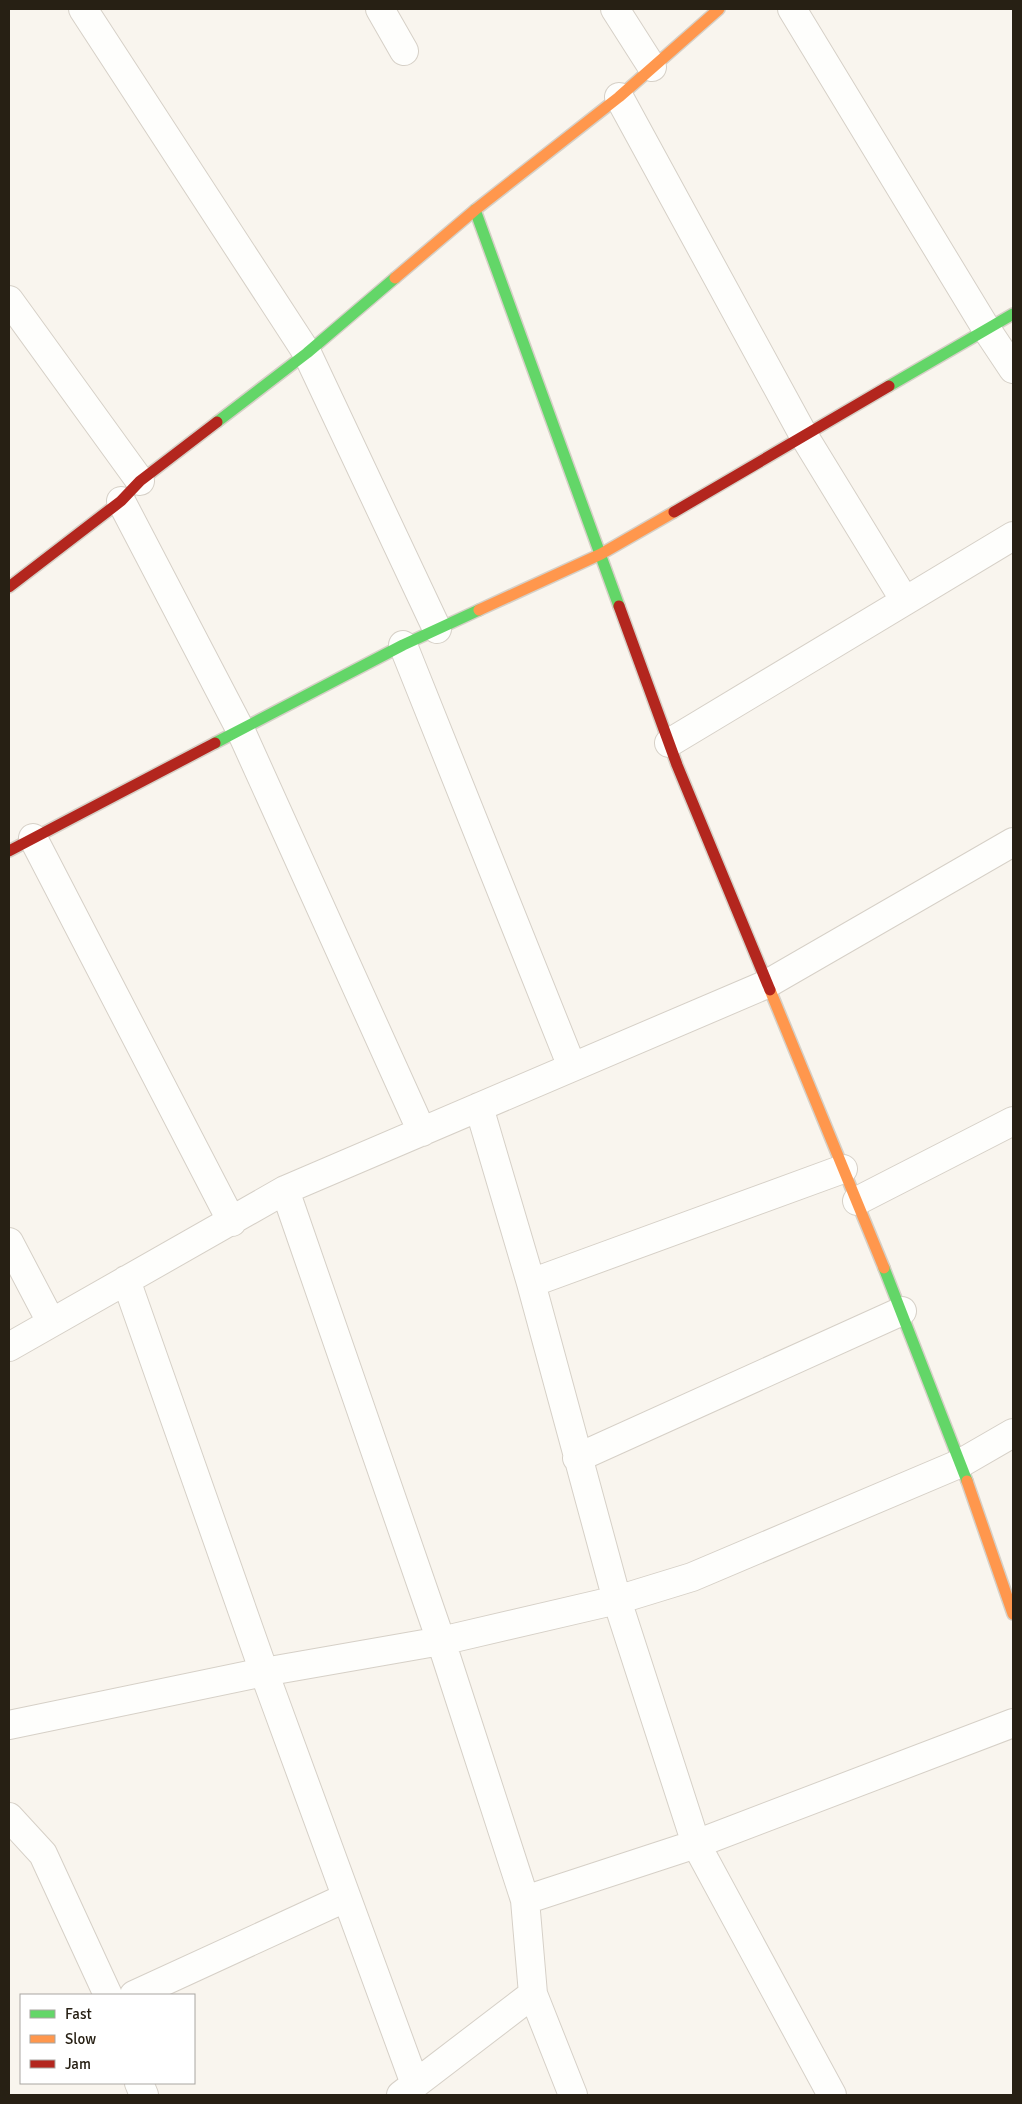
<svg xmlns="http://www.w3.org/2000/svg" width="1022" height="2104" font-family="Signika,sans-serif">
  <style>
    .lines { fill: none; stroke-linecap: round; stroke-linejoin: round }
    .street-casing { stroke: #d6d0c7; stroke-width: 30 }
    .fast-casing { stroke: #d6d0c7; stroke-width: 14 }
    .slow-casing { stroke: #d6d0c7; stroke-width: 14 }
    .jam-casing { stroke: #d6d0c7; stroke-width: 14 }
    .street { stroke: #fefefc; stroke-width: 28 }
    .fast { stroke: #63d668; stroke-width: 11 }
    .slow { stroke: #ff974d; stroke-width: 11 }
    .jam { stroke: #b3261e; stroke-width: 11 }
  </style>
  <rect width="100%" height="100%" fill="#f9f5ee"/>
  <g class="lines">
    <g class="street-casing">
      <path id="street" d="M 83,9 L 307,353 L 437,629
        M 380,9 L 404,51
        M 615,9 L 652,67
        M 792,9 L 987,330 L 1013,369
        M 619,97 L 804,436 L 905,601
        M 9,300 L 140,481
        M 121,501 L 240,729 L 422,1132
        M 403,645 L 572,1067
        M 669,743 L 1013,536
        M 33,838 L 232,1222
        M 479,1107 L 531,1283 L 617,1600 L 696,1844 L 832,2095
        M 285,1190 L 441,1641 L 525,1900 L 533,1994 L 573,2095
        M 857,1201 L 1013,1121
        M 9,1242 L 51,1322
        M 126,1280 L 264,1672 L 415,2084
        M 531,1283 L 843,1169
        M 9,1347 L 285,1190 L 767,984 L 1013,842
        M 577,1458 L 902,1311
        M 9,1725 L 264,1672 L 441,1641 L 617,1600 L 692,1577 L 961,1463 L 1013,1433
        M 9,1817 L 43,1854 L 108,1995
        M 525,1900 L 696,1844 L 1013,1723
        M 134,1995 L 345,1898
        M 139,2083 L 144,2095
        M 401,2095 L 533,1994"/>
    </g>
    <g class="fast-casing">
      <path id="fast" d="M 475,210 L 619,606
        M 889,386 L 1013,314
        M 217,422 L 307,353 L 395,278
        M 215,743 L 403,645 L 479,610
        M 884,1268 L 967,1481"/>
    </g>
    <g class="slow-casing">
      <path id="slow" d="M 395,278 L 475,210 L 619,97 L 719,9
        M 479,610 L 601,554 L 674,512
        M 770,990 L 884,1268
        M 967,1481 L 1013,1614"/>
    </g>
    <g class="jam-casing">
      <path id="jam" d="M 674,512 L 889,386
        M 9,587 L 121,501 L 140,481 L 217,422
        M 619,606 L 677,765 L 770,990
        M 9,851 L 215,743"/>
    </g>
    <use href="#street" class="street"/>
    <use href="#fast" class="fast"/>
    <use href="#slow" class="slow"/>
    <use href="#jam" class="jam"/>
  </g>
  <rect width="1022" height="2104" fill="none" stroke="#272014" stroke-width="20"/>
  <rect x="20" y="1994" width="175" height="90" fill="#ffffff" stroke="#a9a6a1"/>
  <rect x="30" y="2010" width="25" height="8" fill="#63d668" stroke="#a9a6a1"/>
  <text x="65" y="2019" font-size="15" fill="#272014">Fast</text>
  <rect x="30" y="2035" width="25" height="8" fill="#ff974d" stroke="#a9a6a1"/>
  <text x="65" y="2044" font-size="15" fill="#272014">Slow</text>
  <rect x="30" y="2060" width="25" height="8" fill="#b3261e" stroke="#a9a6a1"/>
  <text x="65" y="2069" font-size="15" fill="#272014">Jam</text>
</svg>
